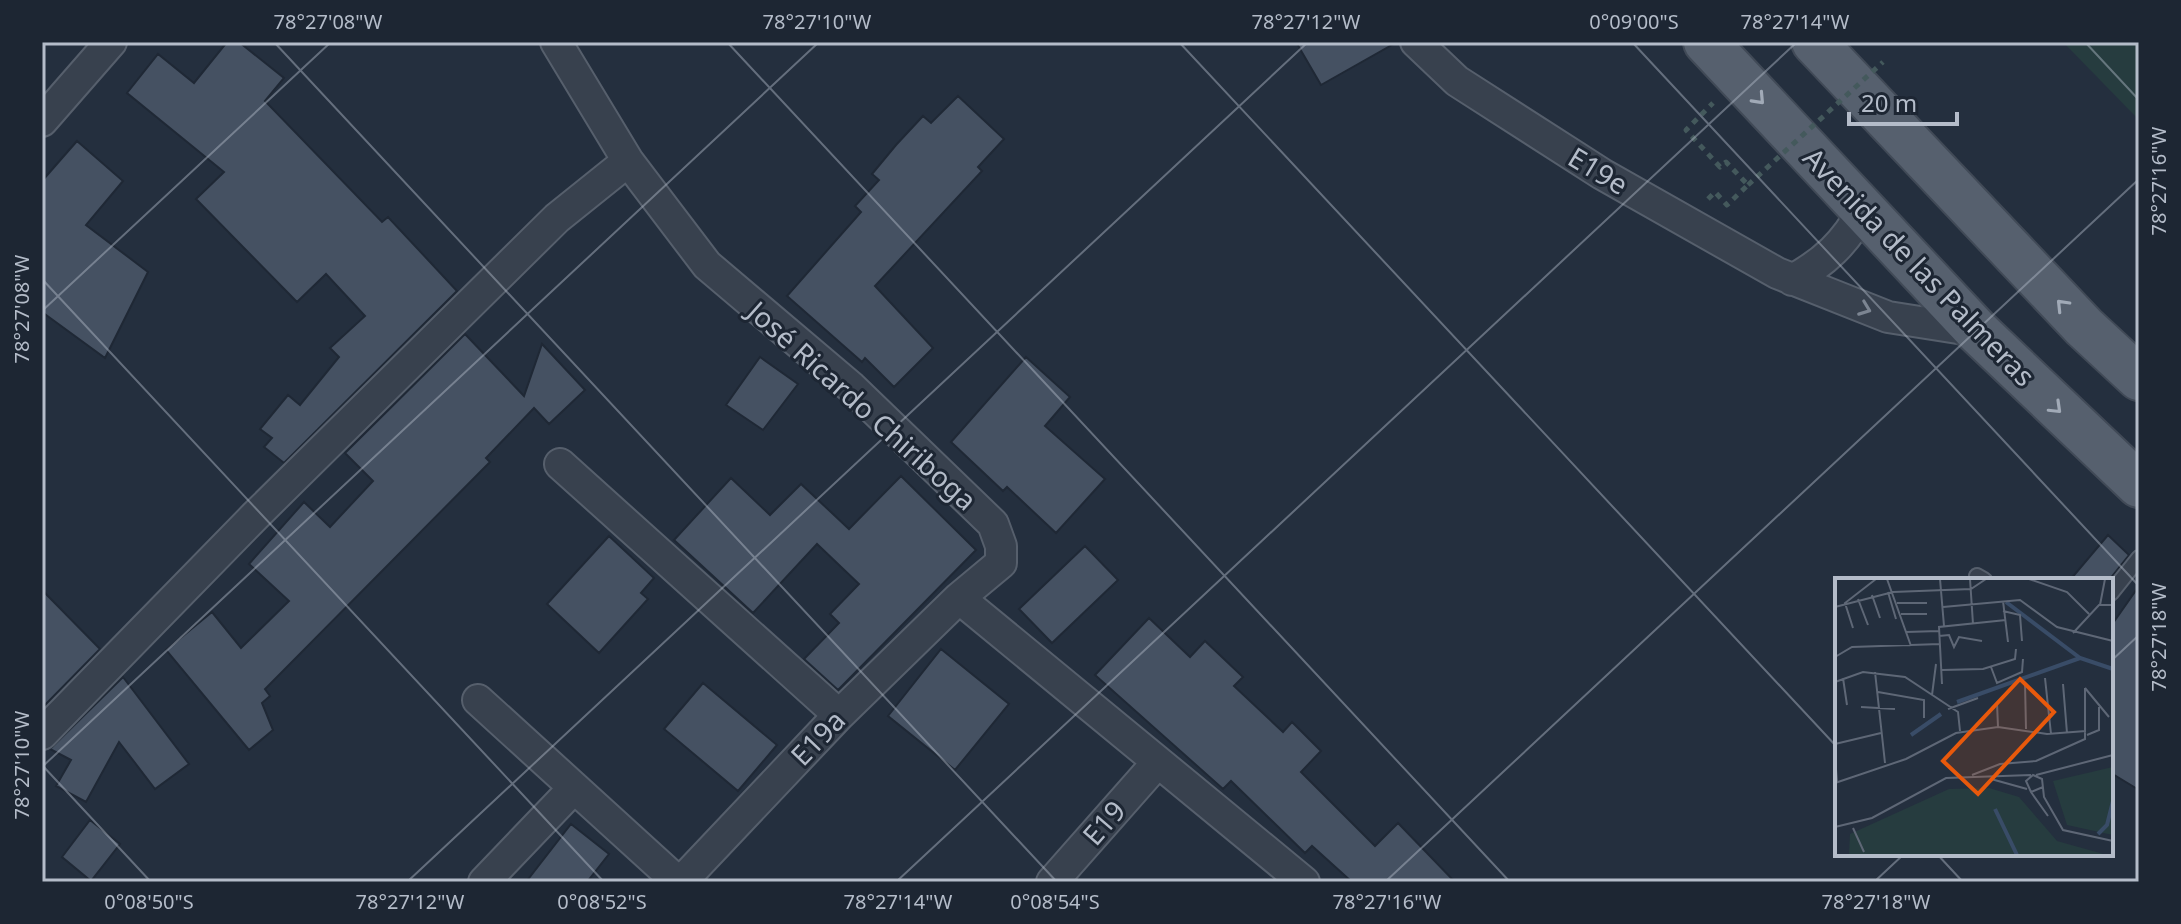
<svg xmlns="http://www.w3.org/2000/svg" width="2181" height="924" font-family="'Noto Sans',sans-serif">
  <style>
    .green { fill: #263c3f }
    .building { fill: #455162; stroke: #1f2835; stroke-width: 2 }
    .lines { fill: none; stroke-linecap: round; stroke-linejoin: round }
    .service-casing { stroke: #565f6c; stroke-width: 18 }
    .minor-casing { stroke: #565f6c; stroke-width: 34 }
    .primary-casing { stroke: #414a57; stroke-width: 48 }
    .path { stroke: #44595c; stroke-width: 5; stroke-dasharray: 6 6; stroke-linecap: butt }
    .service { stroke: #38414e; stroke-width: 14 }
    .minor { stroke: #38414e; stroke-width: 30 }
    .primary { stroke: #56606e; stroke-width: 44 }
    .path-bridge { stroke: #44595c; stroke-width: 5; stroke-dasharray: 6 6; stroke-linecap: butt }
    .oneway { stroke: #a1aab7 }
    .oneway2 { stroke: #7c8592 }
    .ticks { fill: none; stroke: #b4bcc9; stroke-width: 2; stroke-opacity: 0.45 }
    .labels { text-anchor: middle; stroke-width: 6; stroke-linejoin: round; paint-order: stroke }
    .street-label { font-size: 28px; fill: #b4bcc9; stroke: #1d2633 }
    .inset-river { fill: none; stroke: #394c67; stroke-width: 4 }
    .inset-road { fill: none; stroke: #5e6776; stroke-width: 2 }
    .view { fill: #e8590c; fill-opacity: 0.15; stroke: #e8590c; stroke-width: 4 }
    .inset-edge { fill: none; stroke: #b4bcc9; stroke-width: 4 }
    .neatline { fill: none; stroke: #b4bcc9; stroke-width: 3 }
    .ticks-label { font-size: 20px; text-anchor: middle; fill: #b4bcc9 }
  </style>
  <rect width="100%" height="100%" fill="#242f3e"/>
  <path class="green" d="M 2063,42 L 2139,42 L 2139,120 Z"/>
  <path class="building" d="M 227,42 L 239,42 L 284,78 L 265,101 L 382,222 L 388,217 L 457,291 L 284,463 L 264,447 L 272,438 L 260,429 L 288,395 L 300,405 L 339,357 L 330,348 L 365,316 L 326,274 L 297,302 L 196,199 L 224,172 L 127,93 L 158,54 L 194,83 Z
    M 1296,42 L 1397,42 L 1321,85 Z
    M 958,96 L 1004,139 L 978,167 L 982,171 L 875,286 L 933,348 L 894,387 L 865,358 L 862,362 L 787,296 L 861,212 L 855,206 L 879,180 L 872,174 L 896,145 L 923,116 L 931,123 Z
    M 77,141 L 123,181 L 86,225 L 148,272 L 105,358 L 42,312 L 42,181 Z
    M 465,334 L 524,396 L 542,344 L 585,390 L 549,424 L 534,408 L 486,458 L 490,462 L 265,689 L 270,696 L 262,703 L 273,730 L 249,750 L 166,650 L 212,612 L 241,648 L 289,601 L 249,564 L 304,502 L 330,527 L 373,481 L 345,453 Z
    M 760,357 L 798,384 L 763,430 L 726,405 Z
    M 1026,357 L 1070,397 L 1045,426 L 1105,479 L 1056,533 L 1007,487 L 1003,491 L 951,442 Z
    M 901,476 L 976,550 L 838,690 L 804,659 L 839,623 L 830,614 L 859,584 L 817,544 L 753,613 L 674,540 L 731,478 L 770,515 L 801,484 L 849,529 Z
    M 2108,535 L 2129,555 L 2109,580 L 2070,580 Z
    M 609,536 L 654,578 L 641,593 L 648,599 L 599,653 L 547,604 Z
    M 1085,546 L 1118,580 L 1052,643 L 1019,609 Z
    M 2139,586 L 2139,790 L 2111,773 L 2111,626 Z
    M 42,590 L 100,649 L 42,708 Z
    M 1149,618 L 1190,657 L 1205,641 L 1243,677 L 1234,686 L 1283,732 L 1292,722 L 1321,751 L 1301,772 L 1375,846 L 1398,823 L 1455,882 L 1352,882 L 1312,846 L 1305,853 L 1231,781 L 1223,789 L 1095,675 Z
    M 941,649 L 1009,704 L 955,770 L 888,716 Z
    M 123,677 L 189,764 L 155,789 L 119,742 L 86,802 L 56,786 L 71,760 L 50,749 Z
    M 703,683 L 777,745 L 738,791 L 664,729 Z
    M 90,820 L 120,844 L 91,881 L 62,857 Z
    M 571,824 L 609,854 L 587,882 L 526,882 Z"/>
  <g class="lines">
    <g class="service-casing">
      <path id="service" d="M 1977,576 L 1984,580
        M 2111,593 L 2139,558"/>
    </g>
    <g class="minor-casing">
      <path id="minor" d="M 556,42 L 628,161 L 707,265 L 851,387 L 993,524 L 1001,546 L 1001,563 L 959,598 L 1304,882
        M 1416,42 L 1457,81 L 1602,174 L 1777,273 L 1888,317 L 1977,331
        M 42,121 L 111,42
        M 1792,280 C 1824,263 1846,242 1863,210
        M 560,464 L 839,715
        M 478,700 L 678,882
        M 42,734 L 255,516 L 557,218 L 628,161
        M 484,882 L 573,789
        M 681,882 L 839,715 L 959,598
        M 1052,882 L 1157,763"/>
    </g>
    <g class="primary-casing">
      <path id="primary" d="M 1706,42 L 1977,331 L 2139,485
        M 1814,42 L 2084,327 L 2139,378"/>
    </g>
    <path class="path" d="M 1708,199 L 1715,192 L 1727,205 L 1748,185 L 1726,162 L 1720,167 L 1686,130 L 1713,103"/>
    <use href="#service" class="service"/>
    <use href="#minor" class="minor"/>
    <use href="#primary" class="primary"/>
    <path class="path-bridge" d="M 1748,185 L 1883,62"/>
  </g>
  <defs><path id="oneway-chevron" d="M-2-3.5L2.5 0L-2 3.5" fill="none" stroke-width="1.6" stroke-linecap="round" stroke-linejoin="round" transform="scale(2)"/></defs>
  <g class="oneway">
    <use href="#oneway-chevron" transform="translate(1759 99) rotate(47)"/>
    <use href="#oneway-chevron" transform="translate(2062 305) rotate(-134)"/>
    <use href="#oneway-chevron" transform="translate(2056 408) rotate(44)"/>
  </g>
  <use class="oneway2" href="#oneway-chevron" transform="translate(1865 309) rotate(21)"/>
  <path class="ticks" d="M 274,42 L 1057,882M 727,42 L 1510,882M 1179,42 L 1837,747M 1632,42 L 2139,586M 2085,42 L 2139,100M 42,279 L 604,882M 42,311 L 331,42M 2111,661 L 2139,635M 42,765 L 151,882M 42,767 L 819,42M 1937,854 L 1963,882M 407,882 L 1308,42M 896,882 L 1797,42M 1385,882 L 2139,179M 1874,882 L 1904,854"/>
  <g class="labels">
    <g class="street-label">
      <text transform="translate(1598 171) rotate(31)" y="10">E19e</text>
      <text transform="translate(1919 267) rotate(46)" y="10">Avenida de las Palmeras</text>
      <text transform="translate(862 406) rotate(42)" y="10">José Ricardo Chiriboga</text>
      <text transform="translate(818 738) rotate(-46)" y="10">E19a</text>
      <text transform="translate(1104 823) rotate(-49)" y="10">E19</text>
    </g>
  </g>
  <g transform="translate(1835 578)">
    <rect width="278" height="278" fill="#242f3e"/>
    <path d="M 278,189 L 278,257 L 232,247 L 218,203 ZM 154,210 L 184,219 L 222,263 L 272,277 L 14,277 L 15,256 L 114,211 Z" fill="#263c3f"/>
    <path class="inset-river" d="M 171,24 L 245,80 L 278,91M 122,124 L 245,80M 76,157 L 106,136M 160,231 L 182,277M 263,256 L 272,247 L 278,223"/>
    <path class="inset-road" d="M 52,1 L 76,68M 105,1 L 109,48M 135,1 L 138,46M 194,1 L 232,14 L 254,36M 53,14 L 61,41M 37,17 L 45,40M 23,21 L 33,47M 168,23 L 173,64M 62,25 L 92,25M 265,27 L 270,1M 0,29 L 58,14 L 136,11 L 151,1M 108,29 L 185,22 L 222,49 L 278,63M 168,33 L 185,37 L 187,63M 66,36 L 92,36M 18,50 L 10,25 L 41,1M 71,54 L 104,53M 238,55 L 264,27 L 278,27M 104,58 L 114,57 L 119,69 L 124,59 L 147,63M 0,79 L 17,69 L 105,66M 156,89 L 162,105 L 187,94 L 188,81M 107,92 L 148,91 L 180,81 L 181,71M 40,94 L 50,185M 8,100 L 12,127M 210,100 L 216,156M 0,104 L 28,94 L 70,99 L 123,134 L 125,153M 190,105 L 191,151M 107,106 L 104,49 L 171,42M 228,106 L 232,155M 250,110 L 274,139M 43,114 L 89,122 L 89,140M 97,117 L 101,86M 162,125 L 163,149M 26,129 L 60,131M 113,131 L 143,120M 252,157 L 264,152 L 264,129M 0,166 L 46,155M 0,178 L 2,204M 137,197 L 165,186 L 201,183 L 250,161 L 250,110M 201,197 L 278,177M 156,201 L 192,211M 0,205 L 71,181 L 121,155 L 163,149 L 212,156 L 251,153M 208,209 L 196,214 L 191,203 L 198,197 L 207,201 L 209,219 L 228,252 L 278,263M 196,214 L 213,238M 0,249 L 37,240 L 111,200 L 196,197M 18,250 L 29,274"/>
    <path class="view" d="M 185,101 L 219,134 L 143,216 L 108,183 Z"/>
    <rect width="278" height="278" class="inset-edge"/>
  </g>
  <rect width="2181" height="924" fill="none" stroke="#1d2633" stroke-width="88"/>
  <path d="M1849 112v12h108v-12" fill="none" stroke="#b4bcc9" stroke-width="4"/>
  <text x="1861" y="112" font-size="24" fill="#b4bcc9" stroke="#1d2633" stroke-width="6" paint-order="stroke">20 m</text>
  <rect x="44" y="44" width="2093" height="836" class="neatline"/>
  <g class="ticks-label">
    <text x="328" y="29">78°27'08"W</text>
    <text x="817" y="29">78°27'10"W</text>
    <text x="1306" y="29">78°27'12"W</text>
    <text x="1634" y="29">0°09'00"S</text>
    <text x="1795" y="29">78°27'14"W</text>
    <text transform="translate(2159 181) rotate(-90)" y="7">78°27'16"W</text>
    <text transform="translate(22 309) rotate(-90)" y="7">78°27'08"W</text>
    <text transform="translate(2159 637) rotate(-90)" y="7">78°27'18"W</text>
    <text transform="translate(22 765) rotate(-90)" y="7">78°27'10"W</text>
    <text x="149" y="909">0°08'50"S</text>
    <text x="410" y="909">78°27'12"W</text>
    <text x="602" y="909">0°08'52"S</text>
    <text x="898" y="909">78°27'14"W</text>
    <text x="1055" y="909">0°08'54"S</text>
    <text x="1387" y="909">78°27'16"W</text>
    <text x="1876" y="909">78°27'18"W</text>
  </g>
</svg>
